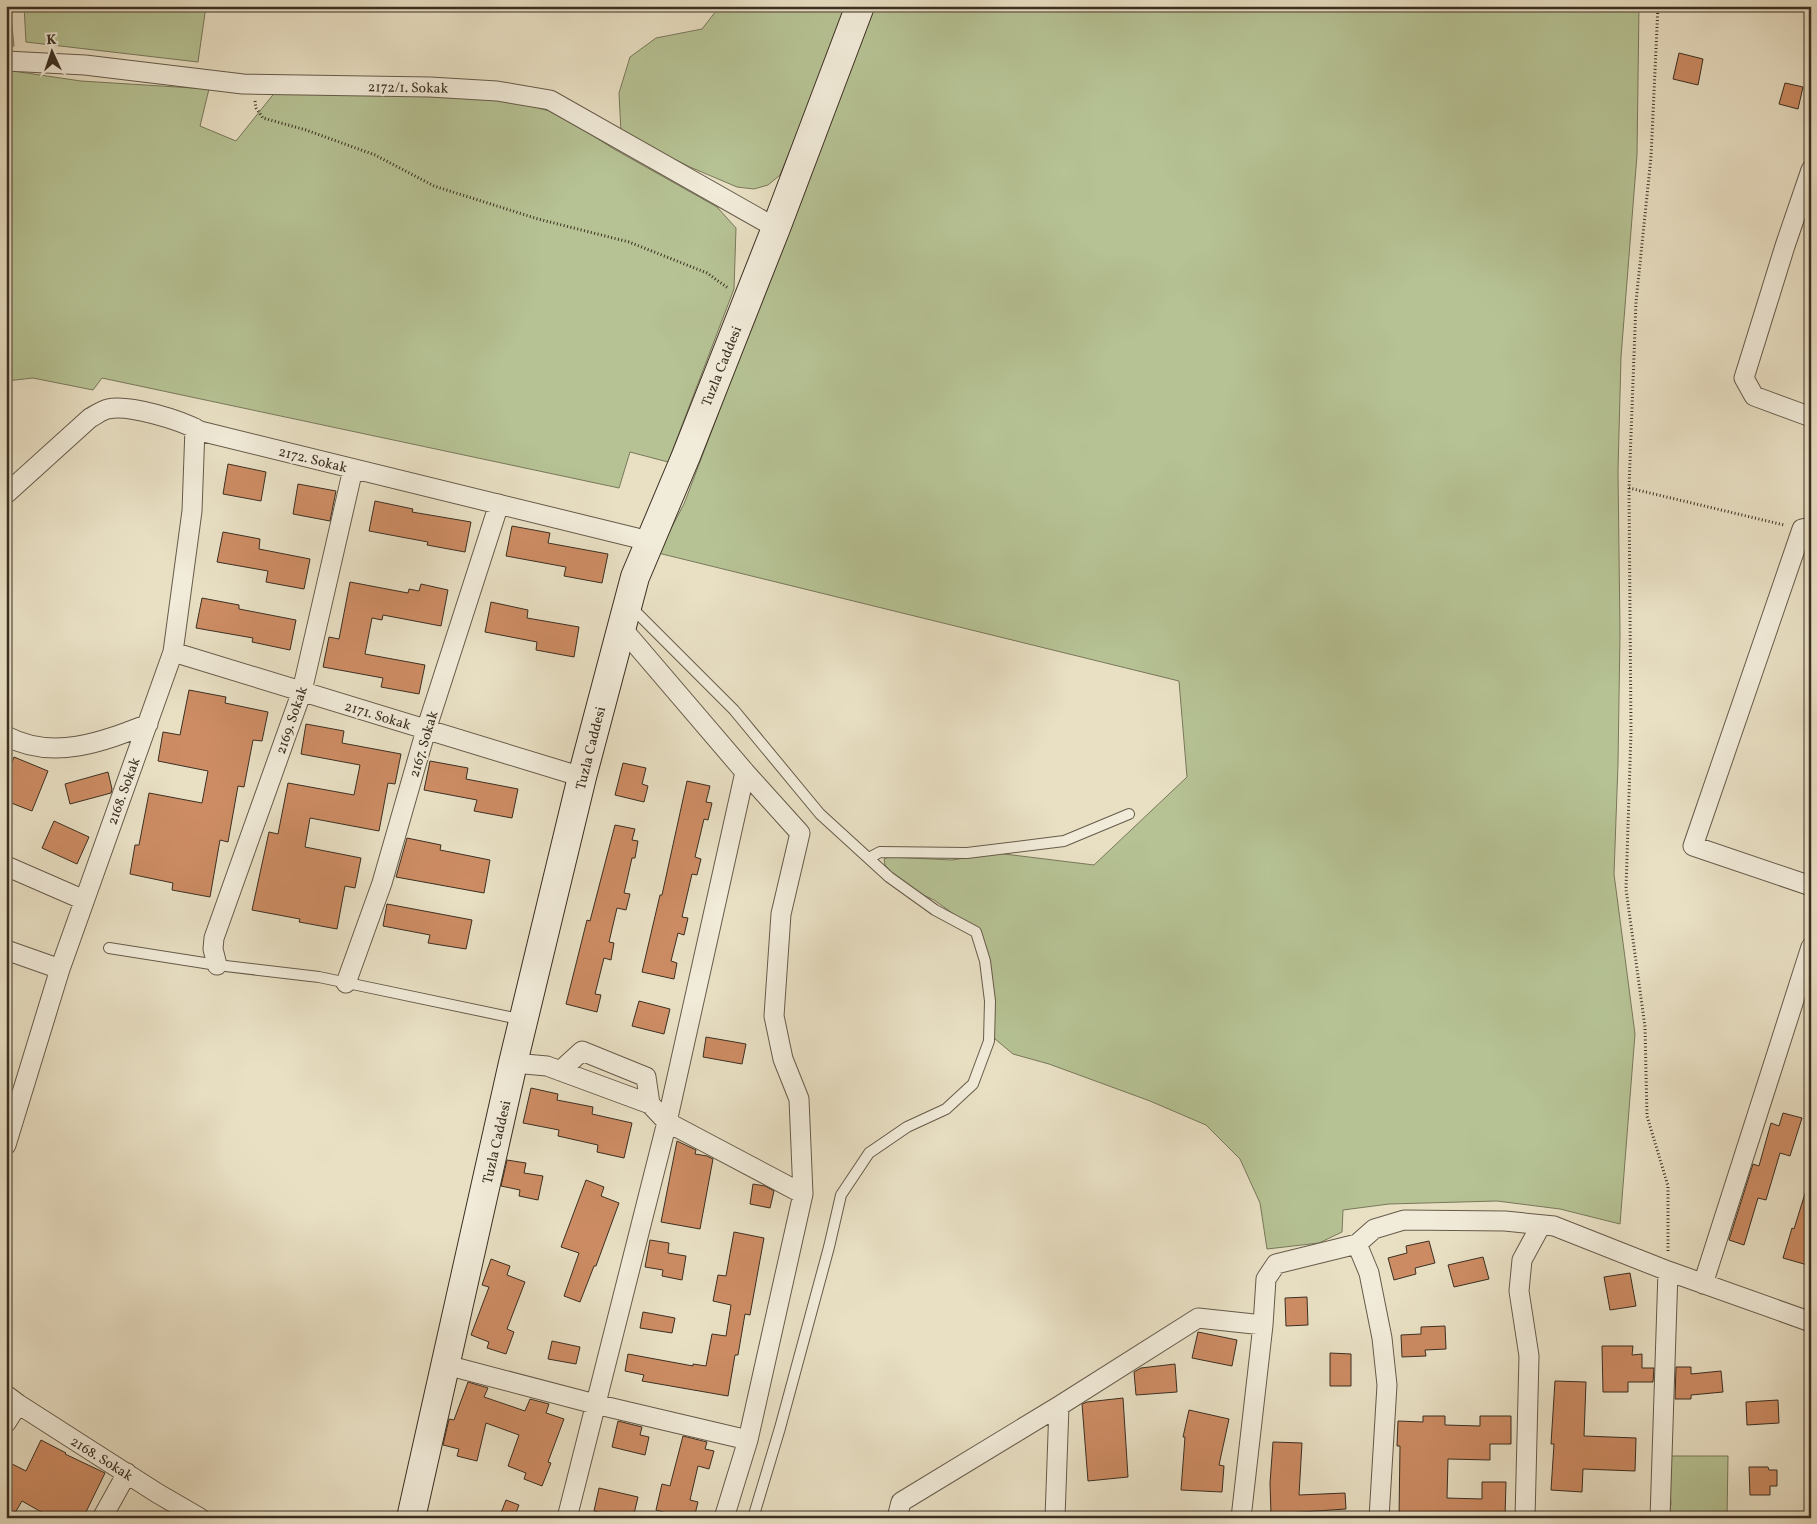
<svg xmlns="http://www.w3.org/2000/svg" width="1817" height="1524" font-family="Vollkorn,serif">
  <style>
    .green { fill: #b6c294; stroke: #78785b }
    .building { fill: #cd8c64; stroke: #3b2f22 }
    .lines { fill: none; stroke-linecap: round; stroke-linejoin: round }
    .lane-casing { stroke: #665b4a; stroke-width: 12 }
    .street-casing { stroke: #665b4a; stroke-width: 21 }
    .secondary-casing { stroke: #3b2f22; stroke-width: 30 }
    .path { stroke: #3b2f22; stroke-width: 3; stroke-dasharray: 1 2.5; stroke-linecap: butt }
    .lane { stroke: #f1ebd9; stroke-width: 10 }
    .street { stroke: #f1ebd9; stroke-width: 19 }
    .secondary { stroke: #f1ebd9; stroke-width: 28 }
    .labels { text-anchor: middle; stroke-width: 4.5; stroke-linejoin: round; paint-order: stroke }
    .street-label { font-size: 14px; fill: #3b2f22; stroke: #f1ebd9 }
  </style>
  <rect width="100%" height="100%" fill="#e9e0c4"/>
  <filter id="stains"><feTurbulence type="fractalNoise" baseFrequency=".004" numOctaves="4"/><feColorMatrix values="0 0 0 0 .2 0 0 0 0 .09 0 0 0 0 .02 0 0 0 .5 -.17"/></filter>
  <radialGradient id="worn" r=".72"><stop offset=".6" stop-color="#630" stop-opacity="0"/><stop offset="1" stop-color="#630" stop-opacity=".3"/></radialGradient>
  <path class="green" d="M 6,6 L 10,6 L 14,46 L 6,47 Z
    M 24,6 L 206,6 L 198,62 L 26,42 Z
    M 720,6 L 849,6 L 780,175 L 768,185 L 754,189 L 737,187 L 690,167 L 621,132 L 619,93 L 630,57 L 656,38 L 702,29 Z
    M 873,6 L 1639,6 L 1637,155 L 1621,357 L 1618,471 L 1620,633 L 1618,764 L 1614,874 L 1635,1034 L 1620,1224 L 1560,1209 L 1497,1201 L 1389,1204 L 1343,1210 L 1342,1232 L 1319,1243 L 1267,1249 L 1260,1203 L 1240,1159 L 1206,1125 L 1150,1101 L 1049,1064 L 1013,1054 L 995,1039 L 988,1023 L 982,961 L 972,932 L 958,917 L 934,900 L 904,886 L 885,865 L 884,859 L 889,857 L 952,860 L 996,853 L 1094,865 L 1187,777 L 1179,681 L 658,553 L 684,504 Z
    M 13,71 L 81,81 L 209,89 L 200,126 L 236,141 L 276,91 L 433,93 L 520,103 L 557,113 L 614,149 L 717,207 L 736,228 L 734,289 L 668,462 L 630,452 L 619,488 L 102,378 L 93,390 L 33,378 L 6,381 L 6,72 Z
    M 1667,1456 L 1728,1456 L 1727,1518 L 1668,1518 L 1671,1504 Z"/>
  <path class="building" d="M 1679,53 L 1703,59 L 1698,85 L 1673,79 Z
    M 1785,83 L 1803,87 L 1798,109 L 1779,104 Z
    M 228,464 L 266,472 L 261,501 L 223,494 Z
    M 298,484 L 336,491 L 330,521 L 293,514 Z
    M 375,501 L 413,509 L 412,512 L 471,522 L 465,552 L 427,545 L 428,542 L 369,531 Z
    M 512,526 L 550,533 L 548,543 L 608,554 L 602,583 L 564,576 L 566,567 L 506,556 Z
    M 223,532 L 260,539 L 259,549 L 310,559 L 304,589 L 266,582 L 268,571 L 217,562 Z
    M 350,582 L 408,593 L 409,589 L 419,591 L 421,584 L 448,590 L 441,626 L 383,615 L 382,620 L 372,618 L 365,654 L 425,665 L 419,694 L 381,687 L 383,678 L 323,667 L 329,637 L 339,639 Z
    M 202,598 L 239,605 L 239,609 L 296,620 L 290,650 L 252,642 L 253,638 L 196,628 Z
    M 491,602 L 528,610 L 527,618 L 579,627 L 574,657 L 536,650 L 537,642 L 485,632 Z
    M 189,690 L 226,697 L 225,703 L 268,712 L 262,741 L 253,740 L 244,787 L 238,786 L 228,842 L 220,840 L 210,897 L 172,890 L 173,883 L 130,874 L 135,845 L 139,845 L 149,793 L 202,803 L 208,771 L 158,761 L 163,732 L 180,735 Z
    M 306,724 L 344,731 L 342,743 L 401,754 L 395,784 L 388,783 L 379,831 L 310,818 L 305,847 L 361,858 L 355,888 L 345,886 L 337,929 L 299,922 L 300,919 L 252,910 L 269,832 L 278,834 L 288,783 L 354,795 L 360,765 L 301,754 Z
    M 14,757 L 48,771 L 32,811 L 6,801 L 6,777 Z
    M 430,761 L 468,768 L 466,779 L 518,789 L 512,818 L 474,811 L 477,800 L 424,790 Z
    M 623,763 L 646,768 L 642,784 L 648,786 L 644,802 L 615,795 Z
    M 108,772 L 112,789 L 111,793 L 70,804 L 65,784 Z
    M 687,781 L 710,786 L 706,802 L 712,803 L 708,820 L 704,819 L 695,857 L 701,859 L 697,875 L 692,874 L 682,917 L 688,918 L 684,935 L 678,933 L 671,961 L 677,963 L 674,979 L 642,972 L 660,895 L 662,895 Z
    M 54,821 L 89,837 L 77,864 L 42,848 Z
    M 615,825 L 635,829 L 632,840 L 638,841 L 635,858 L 632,858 L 624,893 L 630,894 L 626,910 L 617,908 L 609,942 L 614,943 L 611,960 L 604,958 L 595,994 L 601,995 L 597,1012 L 566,1004 L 587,920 L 590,921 Z
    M 407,838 L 441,845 L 440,850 L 490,860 L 484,893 L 396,877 Z
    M 387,904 L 472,920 L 466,949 L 428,943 L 430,935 L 383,926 Z
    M 639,1001 L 670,1009 L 664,1034 L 632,1026 Z
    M 706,1037 L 746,1044 L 742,1064 L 703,1057 Z
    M 531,1088 L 558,1094 L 557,1100 L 593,1107 L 592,1114 L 632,1123 L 624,1158 L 597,1152 L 598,1145 L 558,1136 L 559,1130 L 523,1123 Z
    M 1783,1113 L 1802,1118 L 1790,1156 L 1780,1153 L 1766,1200 L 1758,1198 L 1744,1245 L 1729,1240 L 1753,1164 L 1759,1166 L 1771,1123 L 1779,1126 Z
    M 677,1141 L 696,1150 L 695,1154 L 707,1156 L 713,1159 L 700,1229 L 661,1222 Z
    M 507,1160 L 526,1163 L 524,1173 L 543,1176 L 538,1200 L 519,1196 L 520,1190 L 501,1186 Z
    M 586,1180 L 604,1187 L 601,1196 L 619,1203 L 596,1266 L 594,1266 L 580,1302 L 564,1296 L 579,1253 L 561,1247 Z
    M 753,1184 L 765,1186 L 774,1191 L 770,1208 L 750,1204 Z
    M 1807,1187 L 1811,1188 L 1811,1266 L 1783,1258 L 1792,1228 L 1794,1229 Z
    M 734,1232 L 764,1238 L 750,1315 L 745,1314 L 738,1355 L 735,1355 L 728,1396 L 642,1381 L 644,1375 L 625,1371 L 628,1354 L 693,1366 L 693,1364 L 706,1366 L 712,1334 L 726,1336 L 731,1305 L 713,1301 L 718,1275 L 726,1276 Z
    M 650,1240 L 669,1243 L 668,1253 L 686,1256 L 682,1280 L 662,1276 L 663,1270 L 645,1267 Z
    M 1429,1241 L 1435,1263 L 1415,1268 L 1416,1274 L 1394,1280 L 1388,1258 L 1407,1253 L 1406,1246 Z
    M 1483,1257 L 1489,1279 L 1454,1287 L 1448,1265 Z
    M 491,1259 L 510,1266 L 507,1275 L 525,1282 L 507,1329 L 514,1332 L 506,1354 L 487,1348 L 489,1342 L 471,1335 L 489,1287 L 482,1285 Z
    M 1630,1273 L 1636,1306 L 1610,1310 L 1604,1277 Z
    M 1307,1297 L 1308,1325 L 1286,1326 L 1285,1298 Z
    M 643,1312 L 675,1318 L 672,1333 L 640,1328 Z
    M 1445,1326 L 1446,1349 L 1425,1350 L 1426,1356 L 1402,1357 L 1401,1335 L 1421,1334 L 1421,1327 Z
    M 1198,1332 L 1237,1340 L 1232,1366 L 1192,1358 Z
    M 552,1341 L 580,1347 L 576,1364 L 548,1359 Z
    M 1602,1346 L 1633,1346 L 1632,1355 L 1642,1354 L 1642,1368 L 1654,1368 L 1653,1382 L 1628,1382 L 1628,1392 L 1603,1392 Z
    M 1330,1353 L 1351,1354 L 1351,1386 L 1330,1386 Z
    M 1175,1364 L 1177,1392 L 1136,1395 L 1134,1372 L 1141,1368 Z
    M 1676,1367 L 1691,1367 L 1691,1374 L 1721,1371 L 1723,1392 L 1691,1395 L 1691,1399 L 1675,1399 Z
    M 1555,1381 L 1586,1382 L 1584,1436 L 1636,1438 L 1635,1471 L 1583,1469 L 1582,1492 L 1551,1490 L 1554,1444 L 1551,1444 Z
    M 468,1382 L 488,1388 L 484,1397 L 525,1411 L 530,1399 L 549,1404 L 546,1413 L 564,1419 L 548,1462 L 551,1463 L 542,1486 L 524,1479 L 526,1473 L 508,1466 L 519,1435 L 486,1423 L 477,1461 L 457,1456 L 459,1449 L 443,1445 L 449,1419 L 454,1420 Z
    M 1123,1398 L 1128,1477 L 1088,1481 L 1082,1404 L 1087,1402 Z
    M 1778,1400 L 1779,1423 L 1747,1425 L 1746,1402 Z
    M 1189,1410 L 1229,1419 L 1219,1465 L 1224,1466 L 1222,1492 L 1181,1490 L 1185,1437 L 1183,1437 Z
    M 1423,1416 L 1445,1416 L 1445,1425 L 1480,1426 L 1480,1416 L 1511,1416 L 1511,1444 L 1490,1444 L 1490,1460 L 1448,1459 L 1447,1498 L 1482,1499 L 1482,1482 L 1506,1482 L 1505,1517 L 1399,1518 L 1400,1446 L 1397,1446 L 1398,1421 L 1423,1422 Z
    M 618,1421 L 642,1427 L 640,1435 L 649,1437 L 645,1455 L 612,1447 Z
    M 683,1436 L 707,1442 L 705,1449 L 714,1451 L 709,1469 L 698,1466 L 690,1500 L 698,1502 L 694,1518 L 686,1518 L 656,1510 L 662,1484 L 670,1486 Z
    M 41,1440 L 66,1453 L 65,1454 L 105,1473 L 83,1518 L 52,1518 L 22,1501 L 12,1518 L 6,1518 L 6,1461 L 26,1471 Z
    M 1273,1442 L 1302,1443 L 1299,1495 L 1345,1493 L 1346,1509 L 1271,1514 L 1270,1483 Z
    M 1749,1467 L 1768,1467 L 1769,1470 L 1777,1470 L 1777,1486 L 1770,1486 L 1770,1495 L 1750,1495 Z
    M 599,1488 L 638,1497 L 633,1518 L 624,1518 L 594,1511 Z
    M 506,1500 L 519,1505 L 514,1518 L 499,1518 Z"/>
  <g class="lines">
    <g class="lane-casing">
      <path id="lane" d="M 631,607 L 734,710 L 820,814 L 889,877 L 935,910 L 976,932 L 985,961 L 990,1001 L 989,1041 L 973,1084 L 946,1109 L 907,1127 L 869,1153 L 841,1195 L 829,1247 L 780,1428 L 753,1518
        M 869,858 L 880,852 L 967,853 L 1064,841 L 1129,814
        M 109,948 L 217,965 L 319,977 L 524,1020"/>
    </g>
    <g class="street-casing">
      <path id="street" d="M 6,61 L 85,65 L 243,84 L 430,87 L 497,91 L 550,100 L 776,228
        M 1811,170 L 1785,246 L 1744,378 L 1754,396 L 1811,417
        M 6,494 L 90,418 C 96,415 102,410 108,409 C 128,404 181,420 200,431 L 649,541
        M 1811,527 L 1802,529 L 1693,846 L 1811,886
        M 621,627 L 745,772 L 800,833 L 781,914 L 774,1016 L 783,1059 L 799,1099 L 803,1194 L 748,1440 L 724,1518
        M 173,652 L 582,777
        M 6,736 C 53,761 102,742 148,724
        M 6,866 L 84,900
        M 6,950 L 60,969
        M 217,965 L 213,949 L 214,938 L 302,691 L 353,469
        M 346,983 L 382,883 L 426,730 L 499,504
        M 513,1063 L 547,1066 L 650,1104 L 667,1122 L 803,1194
        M 560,1071 L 582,1051 L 646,1077 L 650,1104
        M 6,1145 L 60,969 L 173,652 L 192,511 L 195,428
        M 1703,1284 L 1811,947
        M 1263,1325 L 1266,1279 L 1276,1264 L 1357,1244
        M 446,1365 L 595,1404 L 748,1440
        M 6,1395 L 18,1404 L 157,1493 L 200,1518
        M 6,1423 L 18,1404
        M 102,1518 L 127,1473
        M 567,1518 L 667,1122 L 745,772
        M 897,1518 L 901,1502 L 1059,1406 L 1198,1318 L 1263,1325 L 1241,1518
        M 1055,1518 L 1059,1406
        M 1379,1518 L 1387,1385 L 1382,1338 L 1369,1273 L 1357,1244 L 1374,1229 L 1404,1220 L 1505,1221 L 1554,1226 L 1668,1271 L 1811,1322
        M 1525,1518 L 1529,1356 L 1519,1291 L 1522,1260 L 1541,1225
        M 1660,1518 L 1668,1271"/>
    </g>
    <g class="secondary-casing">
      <path id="secondary" d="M 411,1518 L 513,1063 L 582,777 L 635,577 L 686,456 L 776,228 L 860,6"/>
    </g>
    <path class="path" d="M 1658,6 L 1651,157 L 1636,302 L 1629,488 L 1631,732 L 1626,889 L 1645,1027 L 1647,1116 L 1668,1186 L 1668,1252
      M 255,101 L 256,108 L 263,118 L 306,130 L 375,155 L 434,186 L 538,219 L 629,242 L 707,273 L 728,288
      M 1629,488 L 1784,525"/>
    <use href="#lane" class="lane"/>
    <use href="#street" class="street"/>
    <use href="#secondary" class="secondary"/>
  </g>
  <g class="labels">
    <g class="street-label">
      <text transform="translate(408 87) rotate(1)" y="5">2172/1. Sokak</text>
      <text transform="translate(721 366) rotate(-68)" y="5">Tuzla Caddesi</text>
      <text transform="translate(313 459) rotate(14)" y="5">2172. Sokak</text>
      <text transform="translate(378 715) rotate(17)" y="5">2171. Sokak</text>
      <text transform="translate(291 720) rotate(-71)" y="5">2169. Sokak</text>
      <text transform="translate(423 744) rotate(-73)" y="5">2167. Sokak</text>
      <text transform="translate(590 748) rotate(-76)" y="5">Tuzla Caddesi</text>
      <text transform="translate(123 791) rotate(-70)" y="5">2168. Sokak</text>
      <text transform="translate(496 1142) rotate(-77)" y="5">Tuzla Caddesi</text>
      <text transform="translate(102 1458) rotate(32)" y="5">2168. Sokak</text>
    </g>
  </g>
  <rect width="1817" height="1524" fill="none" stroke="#e9e0c4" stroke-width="25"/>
  <rect x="8" y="8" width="1802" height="1509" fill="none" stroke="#3b2f22" stroke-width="2.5"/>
  <rect x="12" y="12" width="1792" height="1499" fill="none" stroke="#3b2f22"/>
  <g transform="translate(52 52) rotate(357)" stroke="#f1ebd9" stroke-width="4" paint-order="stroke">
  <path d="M0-4L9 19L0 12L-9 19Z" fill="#3b2f22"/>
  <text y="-8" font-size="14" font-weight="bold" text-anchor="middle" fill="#3b2f22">K</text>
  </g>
  <rect width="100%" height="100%" filter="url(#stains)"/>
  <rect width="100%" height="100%" fill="url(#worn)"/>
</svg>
